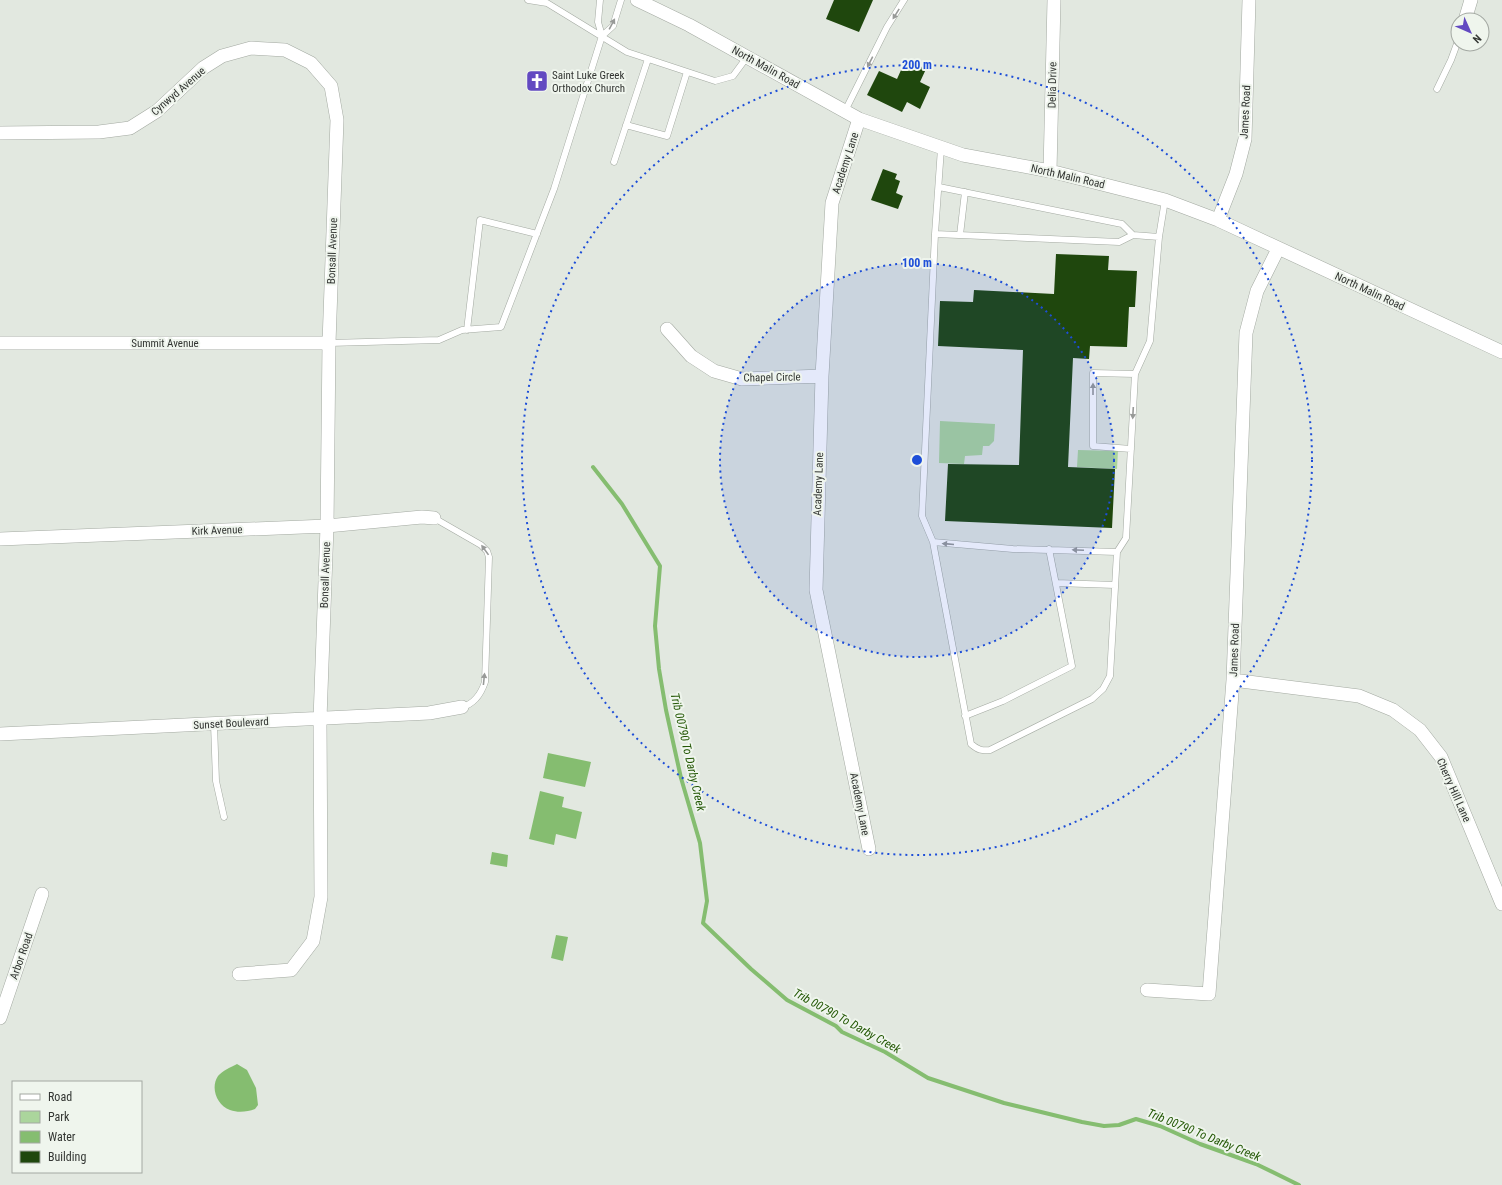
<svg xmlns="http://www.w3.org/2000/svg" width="1502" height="1185" font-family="'Roboto Condensed',sans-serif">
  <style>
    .green { fill: #abd59c }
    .water { fill: #85bd70 }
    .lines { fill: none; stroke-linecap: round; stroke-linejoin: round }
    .stream { stroke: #85bd70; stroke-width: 4 }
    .building { fill: #1f470d }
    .service-casing { stroke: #a3a9a1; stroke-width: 7 }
    .minor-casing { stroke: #a3a9a1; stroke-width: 14 }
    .service { stroke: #fff; stroke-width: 6 }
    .minor { stroke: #fff; stroke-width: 13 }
    .oneway { fill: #989a98 }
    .ring { fill: none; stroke: #1d4ed8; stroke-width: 2; stroke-dasharray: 2 4 }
    .labels { text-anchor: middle; stroke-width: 4; stroke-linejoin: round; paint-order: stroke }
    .street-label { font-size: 11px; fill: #323532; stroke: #eff5ed }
    .poi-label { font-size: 11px; fill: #323532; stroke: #eff5ed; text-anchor: start }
    .water-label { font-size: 12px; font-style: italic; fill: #245806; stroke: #eff5ed }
    .centre { fill: #1d4ed8; stroke: #eff5ed; stroke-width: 2 }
    .ring-label { font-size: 12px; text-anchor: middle; font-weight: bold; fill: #1d4ed8; stroke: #eff5ed; stroke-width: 4; stroke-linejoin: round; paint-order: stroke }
  </style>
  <rect width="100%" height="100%" fill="#e2e8e0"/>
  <path class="green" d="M 940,421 L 995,424 L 994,441 L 989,446 L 983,446 L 982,455 L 965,456 L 964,464 L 939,463 Z
    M 1078,450 L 1118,451 L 1117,469 L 1077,467 Z"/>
  <path class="water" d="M 548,753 L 591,762 L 585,787 L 543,778 Z
    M 540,791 L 564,797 L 562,807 L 582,812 L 576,839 L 556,834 L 554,845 L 529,839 Z
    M 492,852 L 508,855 L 507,867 L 490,864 Z
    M 556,935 L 568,937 L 563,961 L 551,958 Z
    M 237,1064 L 247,1070 L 256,1088 L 258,1105 L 255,1109 C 247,1112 238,1113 230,1110 C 217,1105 210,1088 218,1076 C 222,1071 231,1067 237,1064 Z"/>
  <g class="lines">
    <path class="stream" d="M 593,467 L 622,504 L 660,566 L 655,626 L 659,669 L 666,710 L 681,778 L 700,843 L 707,901 L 703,923 L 751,969 L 787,1000 L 836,1026 L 842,1032 L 885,1052 L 928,1078 L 1004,1103 L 1082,1122 L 1104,1126 L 1119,1125 L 1136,1119 L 1160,1126 L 1200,1144 L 1256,1164 L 1299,1185"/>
  </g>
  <path class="building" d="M 834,0 L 873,0 L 859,32 L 826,19 Z
    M 906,59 L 926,69 L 920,82 L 930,87 L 920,109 L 907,102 L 902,112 L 867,95 L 879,71 L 897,79 Z
    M 883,169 L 897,174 L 895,179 L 900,181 L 896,193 L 903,196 L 898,209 L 871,200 Z
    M 1056,254 L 1109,256 L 1108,270 L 1137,271 L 1135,307 L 1129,307 L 1127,347 L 1090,346 L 1089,359 L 1073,358 L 1068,467 L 1115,469 L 1112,528 L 945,521 L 948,464 L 1019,465 L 1023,350 L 938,346 L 940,301 L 973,302 L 974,290 L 1054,294 Z"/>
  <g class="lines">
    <g class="service-casing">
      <path id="service" d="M 528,0 L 547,3 L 627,52 L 715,81 L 733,76 L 747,57
        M 600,0 L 598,22 L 602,36 L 613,26 L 621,0
        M 1437,89 L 1451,60 L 1458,41
        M 845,111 L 887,27 L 904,0
        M 626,125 L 667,136 L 687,72
        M 941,148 L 935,234 L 922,516 L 933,542 L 971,744 C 978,750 982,751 990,750 L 1092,699 L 1103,689 L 1110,676 L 1117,552 L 1126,538 L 1135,374 L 1150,341 L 1159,237 L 1165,200
        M 614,162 L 648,59
        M 939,187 L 1122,224 L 1133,235
        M 935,234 L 1119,242 L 1133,235 L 1159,237
        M 960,235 L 965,192
        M 467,330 L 480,220 L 537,234
        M 329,343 L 439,340 L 462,330 L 501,327 L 554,189 L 602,36
        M 1131,449 L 1093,446 L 1093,373 L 1135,374
        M 434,518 L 481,545 L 487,551 L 489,557 L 485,682 C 481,694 474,704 462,707
        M 933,542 L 1013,549 L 1117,552
        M 1056,583 L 1115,585
        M 965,716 L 1003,701 L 1072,666 L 1049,549
        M 214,724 L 216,781 L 224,817"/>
    </g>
    <g class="minor-casing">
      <path id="minor" d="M 637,0 L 689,25 L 859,119 L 963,155 L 1050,171 L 1165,200 L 1218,220 L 1502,352
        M 1465,20 L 1471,0
        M 859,119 L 832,203 L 822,376 L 816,590 L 869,849
        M 0,133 L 99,132 L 130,128 L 157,111 L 203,68 L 222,56 L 251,48 L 285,50 L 311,63 L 331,86 L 337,120 L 329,343 L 327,526 L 320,719 L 321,897 L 313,941 L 291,970 L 239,974
        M 1050,171 L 1054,0
        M 1218,220 L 1236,174 L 1245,139 L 1249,0
        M 667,329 L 691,356 L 714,371 L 742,379 L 822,376
        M 0,343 L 329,343
        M 0,539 L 327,526 L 422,517 L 434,518
        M 1233,680 L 1359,696 L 1393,710 L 1420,730 L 1441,757 L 1502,904
        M 0,734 L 429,713 L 462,707
        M 1147,990 L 1209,994 L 1233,680 L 1246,333 L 1257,291 L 1278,249
        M 0,1018 L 42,894"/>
    </g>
    <use href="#service" class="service"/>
    <use href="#minor" class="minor"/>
  </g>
  <defs><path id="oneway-solid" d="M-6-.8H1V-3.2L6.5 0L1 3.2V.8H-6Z"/></defs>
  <g class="oneway">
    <use href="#oneway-solid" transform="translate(896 14) rotate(122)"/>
    <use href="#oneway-solid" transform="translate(612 24) rotate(-62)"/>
    <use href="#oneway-solid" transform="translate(870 62) rotate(117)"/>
    <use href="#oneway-solid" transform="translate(1093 389) rotate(-90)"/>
    <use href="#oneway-solid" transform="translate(1133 413) rotate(93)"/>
    <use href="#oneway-solid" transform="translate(948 544) rotate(-175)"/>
    <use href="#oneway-solid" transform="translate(485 550) rotate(-126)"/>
    <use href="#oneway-solid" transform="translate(1078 550) rotate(-177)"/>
    <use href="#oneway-solid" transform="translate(484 679) rotate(-84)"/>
  </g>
  <circle cx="917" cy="460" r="197" fill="#1d4ed8" fill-opacity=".12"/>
  <g class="ring">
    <circle cx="917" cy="460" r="197"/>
    <circle cx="917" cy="460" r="395"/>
  </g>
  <defs>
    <g id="church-square" transform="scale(1.15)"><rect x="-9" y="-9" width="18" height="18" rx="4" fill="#6249c1" stroke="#eff5ed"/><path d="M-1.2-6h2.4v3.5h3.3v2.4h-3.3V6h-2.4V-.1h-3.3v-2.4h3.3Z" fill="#fff"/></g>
  </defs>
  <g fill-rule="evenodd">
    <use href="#church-square" x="537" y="81"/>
  </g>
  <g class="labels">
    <g class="street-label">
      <text transform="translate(766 67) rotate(29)" y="4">North Malin Road</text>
      <text transform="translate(1052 85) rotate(-89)" y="4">Delia Drive</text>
      <text transform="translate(178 91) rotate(-41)" y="4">Cynwyd Avenue</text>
      <text transform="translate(1245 112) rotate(-87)" y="4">James Road</text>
      <text transform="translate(845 163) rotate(-72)" y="4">Academy Lane</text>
      <text transform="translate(1068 176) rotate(13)" y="4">North Malin Road</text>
      <text transform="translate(332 251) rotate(-88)" y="4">Bonsall Avenue</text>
      <text transform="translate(1370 291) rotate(25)" y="4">North Malin Road</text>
      <text x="165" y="347">Summit Avenue</text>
      <text transform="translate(772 377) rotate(-1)" y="4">Chapel Circle</text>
      <text transform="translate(818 484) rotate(-88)" y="4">Academy Lane</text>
      <text transform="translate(217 530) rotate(-2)" y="4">Kirk Avenue</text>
      <text transform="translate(325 575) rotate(-88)" y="4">Bonsall Avenue</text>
      <text transform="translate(1234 650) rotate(-88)" y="4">James Road</text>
      <text transform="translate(231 723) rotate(-3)" y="4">Sunset Boulevard</text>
      <text transform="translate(1454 790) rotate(66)" y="4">Cherry Hill Lane</text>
      <text transform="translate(860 804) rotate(79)" y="4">Academy Lane</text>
      <text transform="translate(21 956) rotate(-71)" y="4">Arbor Road</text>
    </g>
    <g class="poi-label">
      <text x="552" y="79">Saint Luke Greek<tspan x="552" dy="13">Orthodox Church</tspan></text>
    </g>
    <g class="water-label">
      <text transform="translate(688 752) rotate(77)" y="4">Trib 00790 To Darby Creek</text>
      <text transform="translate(847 1021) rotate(29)" y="4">Trib 00790 To Darby Creek</text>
      <text transform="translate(1204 1135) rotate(22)" y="4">Trib 00790 To Darby Creek</text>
    </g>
  </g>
  <circle cx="917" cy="460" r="6" class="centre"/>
  <g class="ring-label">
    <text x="917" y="69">200 m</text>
    <text x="917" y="267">100 m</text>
  </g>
  <rect x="12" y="1081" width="130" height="92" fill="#eff5ed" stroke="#a3a8a2"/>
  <rect x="20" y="1094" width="20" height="6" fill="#ffffff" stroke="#a3a8a2"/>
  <text x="48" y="1101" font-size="12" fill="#323532">Road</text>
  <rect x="20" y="1111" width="20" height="12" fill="#abd59c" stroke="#a3a8a2"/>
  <text x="48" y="1121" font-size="12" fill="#323532">Park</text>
  <rect x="20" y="1131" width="20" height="12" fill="#85bd70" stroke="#a3a8a2"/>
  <text x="48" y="1141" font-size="12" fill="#323532">Water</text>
  <rect x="20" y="1151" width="20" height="12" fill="#1f470d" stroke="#a3a8a2"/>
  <text x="48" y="1161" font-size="12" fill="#323532">Building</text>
  <g transform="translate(1470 32) rotate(135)"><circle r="19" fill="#eff5ed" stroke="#a3a8a2"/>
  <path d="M0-3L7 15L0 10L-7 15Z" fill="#6249c1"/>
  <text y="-6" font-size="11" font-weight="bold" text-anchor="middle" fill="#323532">N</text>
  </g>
</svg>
